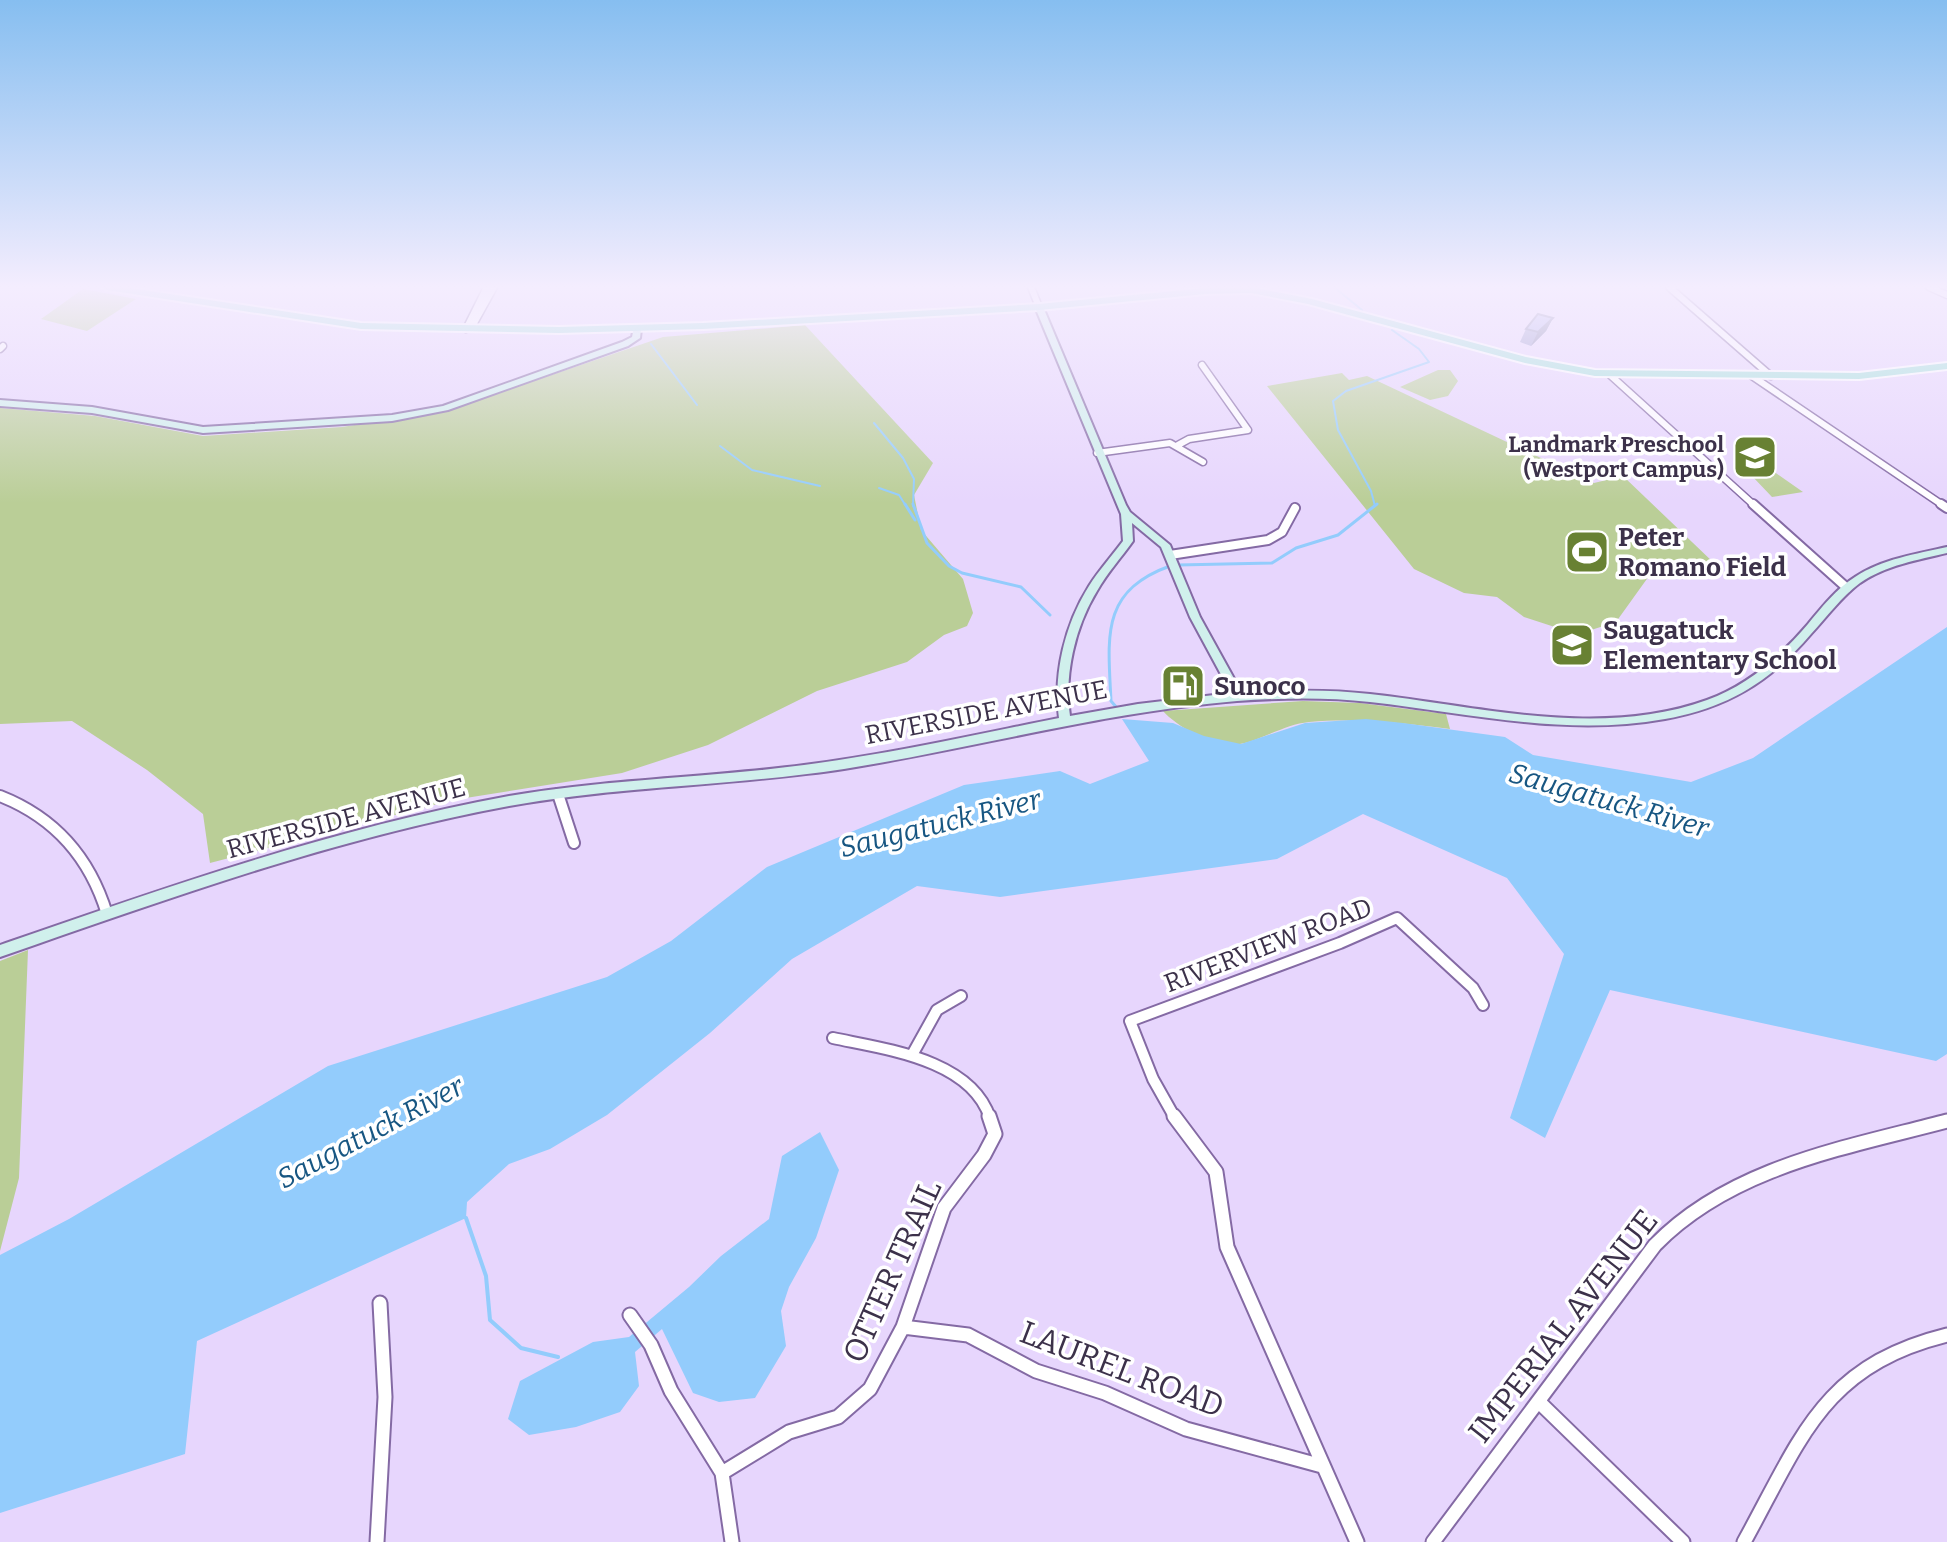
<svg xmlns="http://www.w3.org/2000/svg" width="1947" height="1542" font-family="Bitter,serif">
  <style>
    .green { fill: #bace97 }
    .water { fill: #93ccfc }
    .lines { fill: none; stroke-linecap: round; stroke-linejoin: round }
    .stream-far2 { stroke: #93ccfc; stroke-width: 2 }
    .stream-far1 { stroke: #93ccfc; stroke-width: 3 }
    .stream { stroke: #93ccfc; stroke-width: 4 }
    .street-far3-casing { stroke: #846aa4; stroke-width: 9 }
    .street-far2-casing { stroke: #846aa4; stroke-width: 12 }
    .street-far1-casing { stroke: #846aa4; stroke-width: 14 }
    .street-casing { stroke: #846aa4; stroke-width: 17 }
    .secondary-casing { stroke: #846aa4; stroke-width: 4 }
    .primary-casing { stroke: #fff; stroke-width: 4 }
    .street-far3 { stroke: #fff; stroke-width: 6 }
    .street-far2 { stroke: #fff; stroke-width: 8 }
    .street-far1 { stroke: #fff; stroke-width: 10 }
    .street { stroke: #fff; stroke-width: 13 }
    .secondary { fill: #d0f0ec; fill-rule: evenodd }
    .primary { fill: #a1e1d9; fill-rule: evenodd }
    .wall { fill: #9494ca }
    .shaded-wall { fill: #7878a4 }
    .building { fill: #acaceb; stroke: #7878a4; stroke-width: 2 }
    .labels { text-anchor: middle; stroke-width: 7; stroke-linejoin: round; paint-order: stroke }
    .far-poi-label { font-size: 22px; font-weight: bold; fill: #3c314a; stroke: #fff; text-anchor: end }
    .poi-label { font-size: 26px; font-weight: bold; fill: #3c314a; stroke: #fff; text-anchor: start }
    .street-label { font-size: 26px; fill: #3c314a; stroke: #fff }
    .water-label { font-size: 28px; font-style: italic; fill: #175682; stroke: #fff }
    .near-street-label { font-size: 32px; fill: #3c314a; stroke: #fff }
  </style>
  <rect width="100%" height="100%" fill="#e7d6fd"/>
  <path class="green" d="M 83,289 L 136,299 L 87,331 L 41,319 Z
    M 805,325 L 933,463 L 914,495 L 921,530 L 963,579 L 973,613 L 967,626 L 944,635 L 907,662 L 817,691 L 708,745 L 622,773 L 453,800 L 210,863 L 203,814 L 147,770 L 72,721 L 0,724 L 0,408 L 95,416 L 203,436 L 342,427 L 449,410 L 663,337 Z
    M 1438,370 L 1450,370 L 1458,381 L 1448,396 L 1430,400 L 1400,387 Z
    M 1342,373 L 1349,380 L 1367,376 L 1594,483 L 1623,476 L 1715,564 L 1649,576 L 1616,622 L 1588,631 L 1567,631 L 1524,617 L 1497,597 L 1464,593 L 1414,569 L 1267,386 Z
    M 1773,471 L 1803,492 L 1772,497 L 1752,476 Z
    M 1303,701 L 1360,703 L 1446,714 L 1450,729 C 1403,723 1357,718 1309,722 C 1288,724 1266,737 1245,743 C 1220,750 1179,729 1163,711 Z
    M 28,950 L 19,1178 L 0,1251 L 0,961 Z"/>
  <path class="water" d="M 1947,627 L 1947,1054 L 1936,1061 L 1610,990 L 1545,1138 L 1510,1118 L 1564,954 L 1507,878 L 1363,814 L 1277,859 L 1000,897 L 917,886 L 792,959 L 710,1033 L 607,1115 L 550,1149 L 509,1164 L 467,1202 L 466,1218 L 197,1341 L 185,1454 L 0,1513 L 0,1255 L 69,1219 L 328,1066 L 607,977 L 671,941 L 767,867 L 964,785 L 1060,771 L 1090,784 L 1149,761 L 1122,719 L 1173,723 L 1204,736 L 1241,744 L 1305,723 L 1366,719 L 1403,723 L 1505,737 L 1533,755 L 1691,782 L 1753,758 Z
    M 820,1132 L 839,1170 L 816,1238 L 789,1287 L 781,1311 L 786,1346 L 755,1398 L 719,1402 L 693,1393 L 662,1329 L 635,1352 L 639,1386 L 620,1412 L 576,1427 L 529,1435 L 508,1419 L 520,1381 L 593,1342 L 629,1337 L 689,1287 L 721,1256 L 769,1219 L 782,1156 Z"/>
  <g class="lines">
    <path class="stream-far2" d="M 1334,287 L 1362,310
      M 651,344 L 697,405
      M 874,423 L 903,458 L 914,479 L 913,506
      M 720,446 L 752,470 L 820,486
      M 879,488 L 899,495 L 906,506
      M 1375,506 L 1371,491 L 1338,430 L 1333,401 L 1346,391 L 1429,362 L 1419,349 L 1392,330"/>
    <path class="stream-far1" d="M 905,504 L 915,520
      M 913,504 L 927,543 L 949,566 L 962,573 L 1021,587 L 1050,615
      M 1178,565 L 1272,563 L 1296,548 L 1338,535 L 1377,504
      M 1117,708 L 1111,701 C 1108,637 1100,591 1170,566"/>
    <path class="stream" d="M 466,1218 L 486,1276 L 490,1320 L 521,1348 L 558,1357"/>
    <g class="street-far3-casing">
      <path id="street-far3" d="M 487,287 L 466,329 L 474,323 L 494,287
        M 1031,287 L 1039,307
        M 1669,287 L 1771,376
        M 1929,287 L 1947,295
        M 0,349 L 3,346
        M 1609,374 L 1755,506
        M 1752,376 L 1944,506
        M 1178,445 L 1189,439 L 1248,430 L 1202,365
        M 1097,453 L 1170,443 L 1203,462"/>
    </g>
    <g class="street-far2-casing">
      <path id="street-far2" d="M 1753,504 L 1847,588
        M 1941,504 L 1947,508
        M 1170,555 L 1268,540 L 1282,532 L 1295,508"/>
    </g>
    <g class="street-far1-casing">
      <path id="street-far1" d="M 558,794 L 574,843
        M 0,796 C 56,818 90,858 107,914
        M 833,1038 C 884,1049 971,1059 990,1118
        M 912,1055 L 937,1010 L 961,996
        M 1175,1118 L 1153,1079 L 1130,1021 L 1340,943 L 1397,918 L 1473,988 L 1483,1005"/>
    </g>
    <g class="street-casing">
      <path id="street" d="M 1174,1116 L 1216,1172 L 1227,1247 L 1357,1542
        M 630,1315 L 651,1345 L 671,1391 L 722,1473 L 732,1542
        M 903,1327 L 968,1335 L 1036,1371 L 1105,1393 L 1186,1429 L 1322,1466
        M 1539,1402 L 1683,1542
        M 722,1473 L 789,1432 L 838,1417 L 870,1389 L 903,1327 L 944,1208 L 984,1155 L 995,1134 L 989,1116
        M 377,1542 L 385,1397 L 380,1303
        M 1433,1542 L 1655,1245 C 1731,1167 1845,1148 1947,1121
        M 1744,1542 C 1801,1439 1822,1366 1947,1335"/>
    </g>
    <g class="secondary-casing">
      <path id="secondary" d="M 1036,305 L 1043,307 L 1126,505 L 1130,512 L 1170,545 L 1200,617 L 1242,693 C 1285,690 1327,689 1370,694 C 1479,706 1599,739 1707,700 C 1748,685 1780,657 1808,624 C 1822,607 1836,589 1855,577 C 1882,559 1916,554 1947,547 L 1947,553 C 1918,560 1886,565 1860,583 C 1841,597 1827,617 1811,634 C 1770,682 1727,708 1665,719 C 1566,737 1468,713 1370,702 C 1326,697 1281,698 1237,701 C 1104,712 976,748 844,769 C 733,786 620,786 509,806 C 335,838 167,899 0,957 L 0,945 C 167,887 335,828 509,796 C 607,779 706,778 804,765 C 889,754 974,735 1059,718 C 1053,674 1065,624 1089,586 C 1099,570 1112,556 1123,541 L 1121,514 L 1035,307 ZM 1132,523 L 1161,547 L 1190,617 L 1231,693 L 1138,704 L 1070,716 C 1064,675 1075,627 1097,591 C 1107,573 1121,558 1133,541 Z
        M 634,327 L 641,329 L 640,338 L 628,346 L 448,410 L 392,421 L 203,433 L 92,413 L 0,406 L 0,400 L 92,407 L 203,427 L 392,415 L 443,406 L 622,342 L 632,337 Z"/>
    </g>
    <g class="primary-casing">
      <path id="primary" d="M 102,287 L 123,287 L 361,323 L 559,327 L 703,323 L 1039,304 L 1205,288 L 1251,287 L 1312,299 L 1526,357 L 1595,370 L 1859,373 L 1947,363 L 1947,369 L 1859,379 L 1595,376 L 1525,363 L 1308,304 L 1251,293 L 1205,294 L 1039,310 L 703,329 L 559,333 L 361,329 L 107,290 Z"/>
    </g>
    <use href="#street-far3" class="street-far3"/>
    <use href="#street-far2" class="street-far2"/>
    <use href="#street-far1" class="street-far1"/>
    <use href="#street" class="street"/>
    <use href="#secondary" class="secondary"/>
    <use href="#primary" class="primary"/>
  </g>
  <path class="wall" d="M 1553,318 L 1546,331 L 1531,346 L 1520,342 L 1526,329 Z"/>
  <path class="shaded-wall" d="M 1553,318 L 1546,331 L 1531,346 L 1538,332 Z"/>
  <path class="building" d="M 1538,314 L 1553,318 L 1538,332 L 1526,329 Z"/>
  <linearGradient id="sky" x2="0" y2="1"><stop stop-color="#86bef0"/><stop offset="0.57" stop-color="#f4edfe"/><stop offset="1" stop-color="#f4edfe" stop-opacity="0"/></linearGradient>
  <rect width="1947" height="503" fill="url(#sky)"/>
  <defs>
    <g id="school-square" transform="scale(2.3)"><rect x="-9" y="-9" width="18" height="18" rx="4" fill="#688133" stroke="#fff"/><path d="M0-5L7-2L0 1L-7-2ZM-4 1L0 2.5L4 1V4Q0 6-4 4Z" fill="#fff"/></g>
    <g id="stadium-square" transform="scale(2.3)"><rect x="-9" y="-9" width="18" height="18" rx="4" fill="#688133" stroke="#fff"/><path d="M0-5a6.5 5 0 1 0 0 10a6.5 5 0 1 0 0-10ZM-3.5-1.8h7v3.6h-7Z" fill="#fff"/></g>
    <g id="fuel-square" transform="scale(2.3)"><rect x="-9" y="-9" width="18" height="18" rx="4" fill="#688133" stroke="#fff"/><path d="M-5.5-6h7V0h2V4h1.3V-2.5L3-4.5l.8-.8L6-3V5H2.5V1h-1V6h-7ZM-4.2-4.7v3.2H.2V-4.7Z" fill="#fff"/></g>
  </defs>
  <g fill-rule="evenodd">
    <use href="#school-square" x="1755" y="457"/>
    <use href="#stadium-square" x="1587" y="552"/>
    <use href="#school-square" x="1572" y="645"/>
    <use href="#fuel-square" x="1183" y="686"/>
  </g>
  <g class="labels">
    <g class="far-poi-label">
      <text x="1724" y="452">Landmark Preschool<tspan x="1724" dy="25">(Westport Campus)</tspan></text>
    </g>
    <g class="poi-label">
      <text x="1618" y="546">Peter<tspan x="1618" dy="30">Romano Field</tspan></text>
      <text x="1603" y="639">Saugatuck<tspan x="1603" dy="30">Elementary School</tspan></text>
      <text x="1214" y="695">Sunoco</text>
    </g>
    <g class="street-label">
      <text transform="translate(986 712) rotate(-11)" y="9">RIVERSIDE AVENUE</text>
      <text transform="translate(346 818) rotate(-15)" y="9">RIVERSIDE AVENUE</text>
      <text transform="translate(1268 945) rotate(-21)" y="9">RIVERVIEW ROAD</text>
    </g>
    <g class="water-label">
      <text transform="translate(1609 800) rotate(16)" y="10">Saugatuck River</text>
      <text transform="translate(940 823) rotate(-14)" y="10">Saugatuck River</text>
      <text transform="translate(370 1132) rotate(-28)" y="10">Saugatuck River</text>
    </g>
    <g class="near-street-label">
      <text transform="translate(892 1271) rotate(-66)" y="11">OTTER TRAIL</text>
      <text transform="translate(1563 1326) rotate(-52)" y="11">IMPERIAL AVENUE</text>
      <text transform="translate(1122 1369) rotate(21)" y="11">LAUREL ROAD</text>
    </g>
  </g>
</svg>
